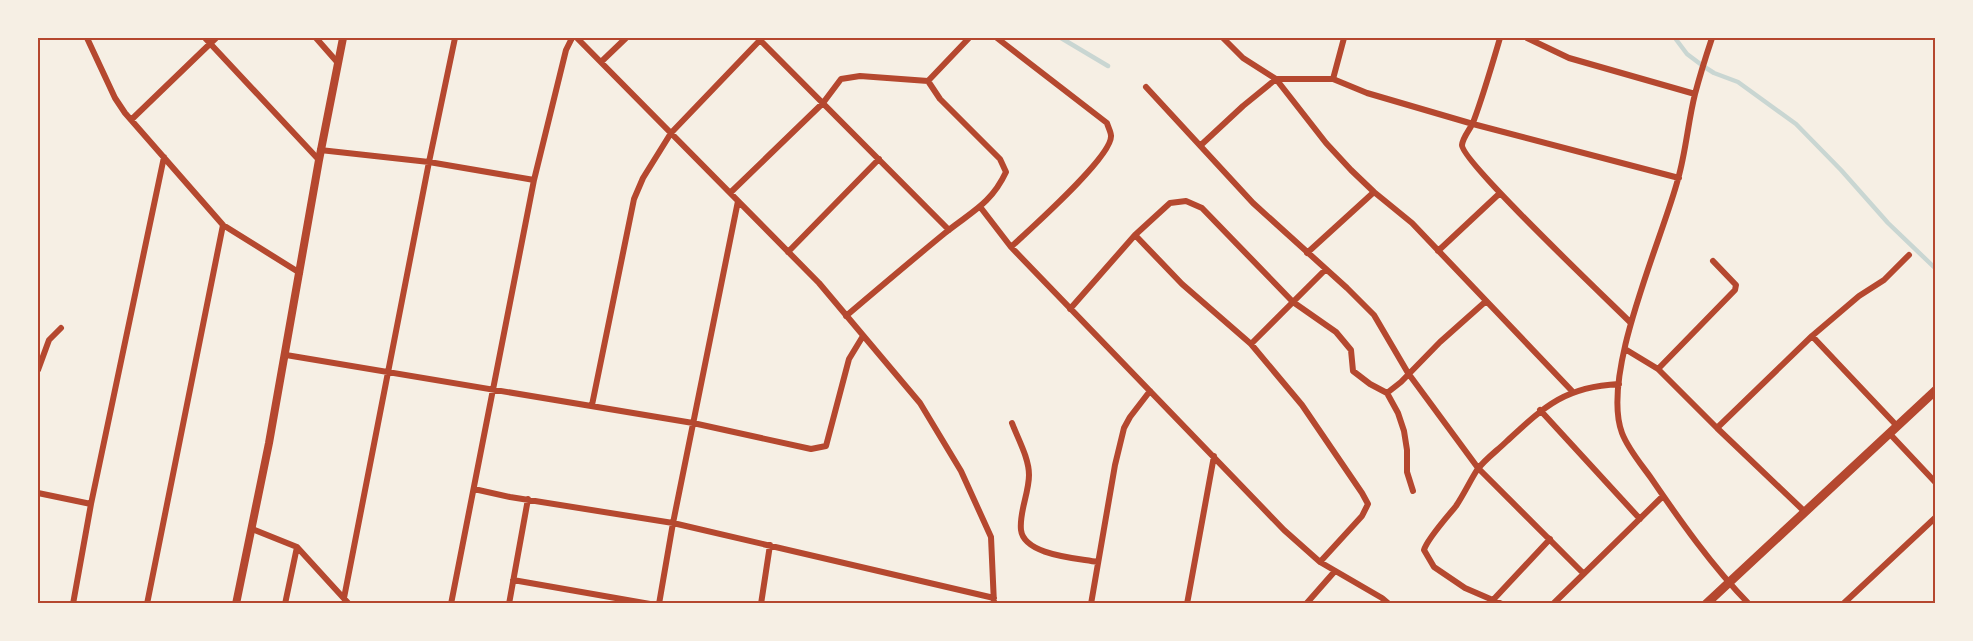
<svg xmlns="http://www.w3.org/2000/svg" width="1973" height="641" font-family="'Space Grotesk',sans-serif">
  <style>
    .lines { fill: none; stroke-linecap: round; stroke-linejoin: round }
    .stream { stroke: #c9d6d2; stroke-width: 4.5 }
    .minor { stroke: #b5482f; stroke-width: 6 }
    .tertiary { stroke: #b5482f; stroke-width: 8 }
    .secondary { stroke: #b5482f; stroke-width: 9 }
    .neatline { fill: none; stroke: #b5482f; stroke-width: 2 }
  </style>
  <rect width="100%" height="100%" fill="#f6efe4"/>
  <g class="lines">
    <path class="stream" d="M 1061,38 L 1108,66
      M 1675,38 L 1687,54 L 1703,66 L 1714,73 L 1738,82 L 1796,124 L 1841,170 L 1888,223 L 1936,269"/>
    <path class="minor" d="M 87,38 L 115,98 L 125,113 L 223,225 L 300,273
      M 205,38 L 319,160
      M 316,38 L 338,63
      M 577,38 L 819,283 L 920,403 L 961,471 L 991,537 L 994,604
      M 997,38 L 1107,123 C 1108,127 1111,132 1111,136 C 1112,157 1029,230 1011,247
      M 1223,38 L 1243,58 L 1276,79 L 1333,79 L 1367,93 L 1473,124 L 1679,178
      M 1500,38 C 1492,65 1484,93 1474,120 C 1471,129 1463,136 1462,145 C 1461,161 1610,302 1631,323
      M 1527,38 L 1569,58 L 1695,94
      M 1712,38 C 1706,56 1700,75 1695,94 C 1688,122 1686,151 1678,179 C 1662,240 1600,374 1622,433 C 1628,449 1641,464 1651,478 C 1681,522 1712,566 1749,604
      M 760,40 L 949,230
      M 601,62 L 626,38
      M 1333,79 L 1344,38
      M 1146,87 L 1253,203 L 1347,288 L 1374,315 L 1408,373 L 1478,468 L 1583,573
      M 131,120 L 216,38
      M 1201,145 L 1243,106 L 1276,79 L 1326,143 L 1351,170 L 1374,192 L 1412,223 L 1572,391
      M 320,150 L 429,162 L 534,180
      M 730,193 L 823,103 L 841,79 L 860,76 L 928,81 L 969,38
      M 981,208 L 1011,247 L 1284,530 L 1320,562 L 1382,598 L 1389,604
      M 1135,235 L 1182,284 L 1251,344 L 1302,405 L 1362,493 L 1368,504 L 1362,516 L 1320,562
      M 1438,251 L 1500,193
      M 788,252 L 879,159
      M 1307,253 L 1374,192
      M 1070,309 L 1135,235 L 1170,203 L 1186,201 L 1202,208 L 1293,302 L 1336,332 L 1351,350 L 1353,371 L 1370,384 L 1387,393 L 1398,413 L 1404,431 L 1407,450 L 1407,472 L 1413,491
      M 846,316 C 879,288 912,260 945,233 C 971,212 991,204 1006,172 L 1000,159 L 940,99 L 928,81
      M 1812,336 L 1897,426
      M 1251,344 L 1326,269
      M 1625,349 L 1658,369 L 1717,428 L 1804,511
      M 286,355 L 693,423 L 811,449 L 826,446 L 849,359 L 863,336
      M 1658,369 L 1735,290 L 1736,285 L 1713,261
      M 38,370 L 49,340 L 61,328
      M 1387,393 L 1401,382 L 1440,342 L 1485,302
      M 592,405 L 634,199 L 643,178 L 671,133 L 762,38
      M 1540,410 L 1640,519
      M 1012,423 C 1018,439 1029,458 1029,475 C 1029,493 1019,512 1021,530 C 1024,555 1076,558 1097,562
      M 1717,428 L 1812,336 L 1859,296 L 1884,280 L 1909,255
      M 1889,433 L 1936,483
      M 474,489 L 510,497 L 673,523 L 994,598
      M 38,493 L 91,504
      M 252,529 L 297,547 L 349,604
      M 513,580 L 650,604
      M 344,598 L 429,162 L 455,38
      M 1493,600 L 1550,539
      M 73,604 L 91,504 L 164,157
      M 147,604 L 223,225
      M 285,604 L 297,547
      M 451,604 L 534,180 L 566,50 L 572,38
      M 509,604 L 528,499
      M 659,604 L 673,523 L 738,201
      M 761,604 L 770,545
      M 1091,604 L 1115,465 L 1124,428 L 1130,417 L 1150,391
      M 1187,604 L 1214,456
      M 1306,604 L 1335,571
      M 1502,604 L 1465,588 L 1434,567 L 1424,550 C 1427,539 1448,516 1456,506 C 1464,494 1470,481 1477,470 C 1485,459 1498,450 1507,441 C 1546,405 1565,387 1619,384
      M 1553,604 L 1663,496
      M 1843,604 L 1936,517"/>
    <path class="tertiary" d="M 236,604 L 269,443 L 319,160 L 343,38"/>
    <path class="secondary" d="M 1706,604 L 1936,390"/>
  </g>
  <rect width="1973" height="641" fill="none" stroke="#f6efe4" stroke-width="78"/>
  <rect x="39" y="39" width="1895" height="563" class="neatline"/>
</svg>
